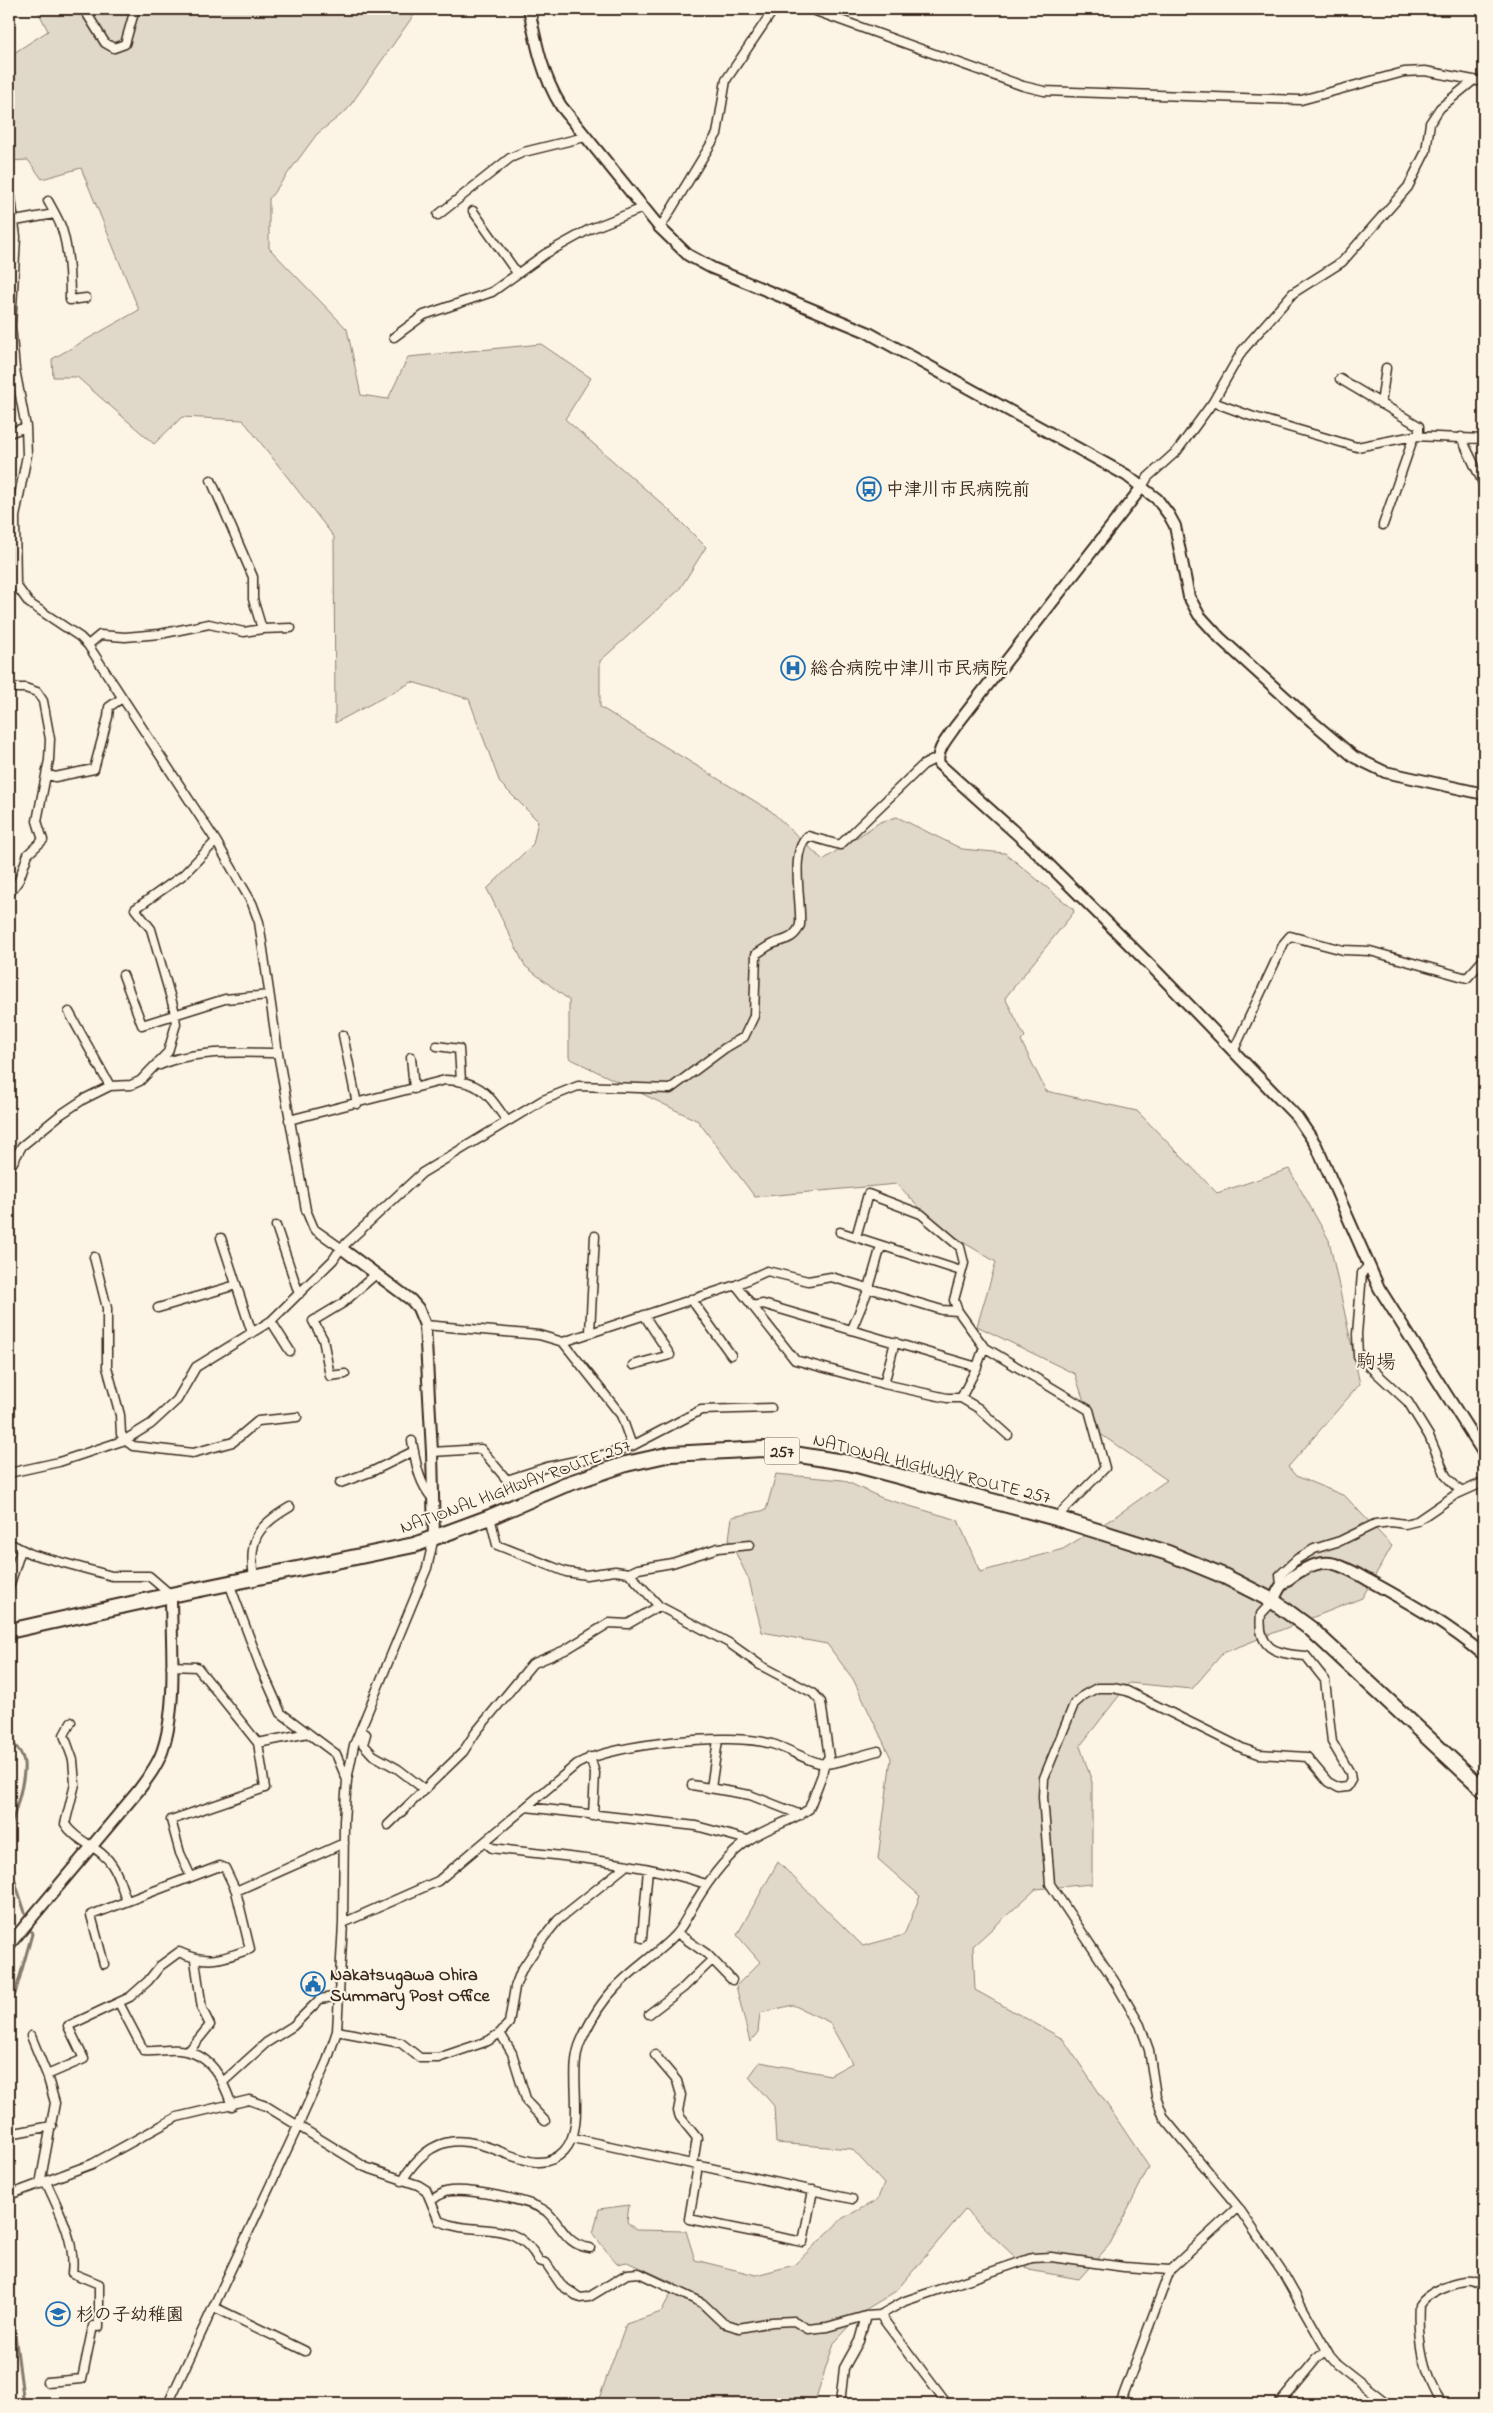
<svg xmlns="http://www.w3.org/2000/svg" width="1493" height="2413" font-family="'Indie Flower','Klee One',sans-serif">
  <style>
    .green { fill: #e0d8c8; stroke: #8e8173 }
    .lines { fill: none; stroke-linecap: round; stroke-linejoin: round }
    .stream { stroke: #85796b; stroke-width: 3 }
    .minor-casing { stroke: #3b2a1e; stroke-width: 11 }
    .tertiary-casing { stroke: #3b2a1e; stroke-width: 14 }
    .trunk-casing { stroke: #3b2a1e; stroke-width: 18 }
    .minor { stroke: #fcf5e5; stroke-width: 8 }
    .tertiary { stroke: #fcf5e5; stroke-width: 10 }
    .trunk { stroke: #fcf5e5; stroke-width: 14 }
    .labels { text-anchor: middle; stroke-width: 4; stroke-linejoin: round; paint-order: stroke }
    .shield { fill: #fcf5e5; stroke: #75675a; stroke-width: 1 }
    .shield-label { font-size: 16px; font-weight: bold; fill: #3b2a1e }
    .poi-label { font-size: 18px; font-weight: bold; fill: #3b2a1e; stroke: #fcf5e5; text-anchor: start }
    .street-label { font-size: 18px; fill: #3b2a1e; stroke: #fcf5e5 }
    .quarter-label { font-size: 20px; fill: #3b2a1e; stroke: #fcf5e5 }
  </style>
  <rect width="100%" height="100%" fill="#fcf5e5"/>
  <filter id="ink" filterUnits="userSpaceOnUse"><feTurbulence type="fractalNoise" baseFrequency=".02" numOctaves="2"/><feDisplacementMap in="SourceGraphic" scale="10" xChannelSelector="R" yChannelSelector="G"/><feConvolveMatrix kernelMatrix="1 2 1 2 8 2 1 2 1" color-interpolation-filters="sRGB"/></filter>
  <g filter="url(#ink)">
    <path class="green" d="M 37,9 L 418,9 L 347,110 L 317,134 L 269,199 L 269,248 L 347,329 L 361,395 L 388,399 L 408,357 L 541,344 L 591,378 L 565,419 L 668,509 L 706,547 L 679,590 L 600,661 L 600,707 L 771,811 L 823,860 L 880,822 L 897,817 L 962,849 L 1005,853 L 1073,909 L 1074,912 L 1005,998 L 1025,1037 L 1021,1041 L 1046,1091 L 1137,1111 L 1217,1193 L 1289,1169 L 1329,1240 L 1360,1384 L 1288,1467 L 1296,1476 L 1345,1496 L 1392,1546 L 1362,1598 L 1223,1653 L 1192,1689 L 1129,1683 L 1080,1746 L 1092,1782 L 1092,1884 L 1036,1889 L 973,1946 L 975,1990 L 1063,2039 L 1149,2167 L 1110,2244 L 1079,2279 L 1029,2270 L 965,2210 L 896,2291 L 865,2310 L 834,2343 L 814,2404 L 597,2404 L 626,2324 L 661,2312 L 676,2284 L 627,2262 L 617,2264 L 593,2234 L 599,2209 L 629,2205 L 627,2222 L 636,2230 L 686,2231 L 695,2260 L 756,2275 L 794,2265 L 843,2218 L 877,2200 L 884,2184 L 852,2149 L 776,2143 L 774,2106 L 749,2077 L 760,2062 L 830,2075 L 852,2063 L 829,2022 L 793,2005 L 760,2013 L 758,2032 L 750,2042 L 736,1986 L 760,1962 L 737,1935 L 778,1862 L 863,1946 L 904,1935 L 920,1896 L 878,1859 L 891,1758 L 853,1679 L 827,1644 L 762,1632 L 749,1580 L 729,1539 L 732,1517 L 766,1510 L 776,1474 L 843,1480 L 882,1498 L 958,1520 L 980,1572 L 1063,1549 L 1113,1518 L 1167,1480 L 1093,1429 L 1075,1374 L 977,1326 L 996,1262 L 938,1227 L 897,1184 L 755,1197 L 698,1121 L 569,1058 L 569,1000 L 525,966 L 487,889 L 533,844 L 538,821 L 500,783 L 469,699 L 412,682 L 335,723 L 334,537 L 243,420 L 182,417 L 154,444 L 77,377 L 53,377 L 52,359 L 139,310 L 81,168 L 42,179 L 28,160 L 9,161 L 9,56 L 48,31 Z"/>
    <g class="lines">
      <path class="stream" d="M 9,1740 C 15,1745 23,1754 24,1763 C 26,1780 14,1815 9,1832
        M 9,1863 L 32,1934 L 15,1994 L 9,2003
        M 9,2288 L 24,2404"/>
      <g class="minor-casing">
        <path id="minor" d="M 84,9 L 105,43 L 114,48 L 125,44 L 135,9
          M 810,9 L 1023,86 L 1044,91 L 1301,100 L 1404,72 L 1425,71 L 1484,82
          M 9,183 L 16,237 L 11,326 L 15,369 L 26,427 L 27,455 L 15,517 L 16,585 L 29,603 L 80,637 L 88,645 L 216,841 L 252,903 L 259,922 L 278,1053 L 306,1210 L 314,1229 L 341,1248
          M 48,201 C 53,210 59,220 62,229 C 69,251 70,277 70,300 L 86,298
          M 473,211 L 517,273
          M 438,215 L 510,158 L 524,152 L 585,137
          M 15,221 L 54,214
          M 660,228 L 717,134 L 726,80 L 774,9
          M 394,337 L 424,315 L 492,292 L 545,254 L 590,229 L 643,208
          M 1340,379 L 1419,426 L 1419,436
          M 1213,402 L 1251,416 L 1357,447 L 1414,436 L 1484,439
          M 1381,404 L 1386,368
          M 9,433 L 26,427
          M 1461,437 L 1484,485
          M 211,480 L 253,577 L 253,599 L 262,629
          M 1142,487 L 1148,477 L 1177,451 L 1213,402 L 1242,351 L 1293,293 L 1342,262 L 1408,187 L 1426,151 L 1430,123 L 1440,108 L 1474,80
          M 1383,525 L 1414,436
          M 88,645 L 100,635 L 125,637 L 160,634 L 209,624 L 244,632 L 262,629 L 291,628
          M 9,688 L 25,688 L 37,692 L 43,701 L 50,739 L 49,760 L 37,821 L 43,840 L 28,854 L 19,880 L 9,894
          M 47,774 L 55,777 L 94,769 L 108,717 L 109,707 L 122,698
          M 123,975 L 142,1025 L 225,999 L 269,995
          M 69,1012 L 110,1086
          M 343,1035 L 357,1104
          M 437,1046 L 459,1049 L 461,1081
          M 1233,1052 L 1284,943 L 1290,936 L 1343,950 L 1370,951 L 1467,978 L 1484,959
          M 411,1057 L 414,1089
          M 160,1065 C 192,1049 242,1053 278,1053
          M 289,1120 L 445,1080 C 481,1081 487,1093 507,1121
          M 9,1169 L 22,1146 L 60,1115 L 84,1099 L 110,1086 L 131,1085 L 140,1081 L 168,1052 L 176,1024 L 174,1009 L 151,929 L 135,909 L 183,875 L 216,841
          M 276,1226 L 299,1294
          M 840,1232 L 961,1271
          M 856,1237 L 868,1194 L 921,1214 L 960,1247 L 964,1263 L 954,1300 L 958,1311 L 984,1347 L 1089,1410 L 1105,1468 L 1056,1518
          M 221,1238 L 252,1333
          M 94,1257 L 107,1308 L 107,1367 L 120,1415 L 121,1434 L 125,1440 L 133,1446 L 193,1453 L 233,1442 L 258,1421 L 297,1417
          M 1369,1265 L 1362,1273 L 1357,1334 L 1358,1356 L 1408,1402 L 1429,1436 L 1446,1476 L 1461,1492
          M 736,1285 L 795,1360 L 884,1384 L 947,1398 L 961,1398 L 977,1367 L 984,1347
          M 691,1299 L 731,1355
          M 752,1306 L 763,1304 L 977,1367
          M 158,1308 L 236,1285
          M 271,1321 L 290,1351
          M 425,1325 L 539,1335 L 563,1342 L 621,1415 L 632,1446
          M 852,1329 L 869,1288 L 881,1246
          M 590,1332 L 595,1236
          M 563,1342 L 736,1285 L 767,1271 L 808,1281 L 831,1277 L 942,1310 L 958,1311
          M 633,1365 L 670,1355 L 644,1315
          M 345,1374 L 330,1376 L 323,1339 L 313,1321 L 343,1303 L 376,1274
          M 884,1384 L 895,1342
          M 961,1398 L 978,1408 L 1008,1435
          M 412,1441 C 416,1463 418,1482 433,1499
          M 432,1452 L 481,1449 L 507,1480 L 547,1467 L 608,1454 L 632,1446 L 701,1410 L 771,1408
          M 9,1473 L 59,1462 L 125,1440 L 151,1424 L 177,1400 L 196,1367 L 271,1321 L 333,1260 L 341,1248 L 422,1173 L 543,1100 L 578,1086 L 670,1089 L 725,1048 L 744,1037 L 754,1016 L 756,954 C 762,951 768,945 775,943 C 787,939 795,938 800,925 C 802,901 789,852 808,836 L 840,845 L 923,765 L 937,758
          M 340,1483 L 373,1471 L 414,1451
          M 9,1543 L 31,1554 L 112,1576 L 149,1576 L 171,1595
          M 629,1573 L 638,1569 L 672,1563 L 718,1548 L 750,1545
          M 254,1578 C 248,1539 257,1526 290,1507
          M 229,1583 L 261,1668 L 281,1713 L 336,1754 L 347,1780
          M 1281,1585 L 1280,1575 L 1297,1559 L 1314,1549 L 1340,1541 L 1375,1524 L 1391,1522 L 1405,1524 L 1417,1521 L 1455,1495 L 1484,1482
          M 9,1587 L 21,1550
          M 1273,1601 L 1261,1614 C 1257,1649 1275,1654 1306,1656 L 1325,1680 L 1332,1742 L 1350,1773 L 1351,1780 L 1347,1787 L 1339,1788 L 1328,1782 L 1307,1757 L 1259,1754 L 1244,1749 L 1127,1691 L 1113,1688 L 1097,1688 L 1084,1695 L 1074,1704 L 1044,1778 L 1043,1797 L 1050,1884 L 1115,1982 L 1140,2025 L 1149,2050 L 1156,2096 L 1164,2118 L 1238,2207 L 1284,2275 L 1330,2356 L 1337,2364 L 1388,2404
          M 171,1666 L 197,1667 L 258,1743
          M 71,1722 L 64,1735 L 73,1760 L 75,1784 L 65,1824 C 76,1842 101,1847 112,1865 C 119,1875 122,1890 127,1901
          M 360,1730 L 366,1734 L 363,1744 L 373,1755 L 398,1769 L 424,1789
          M 590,1757 L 595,1773 L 593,1816
          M 692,1785 L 750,1795 L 801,1815
          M 711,1788 L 718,1740
          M 526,1807 L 696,1826 L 748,1840
          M 388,1825 L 463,1752 L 476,1732 L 532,1664 L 565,1650 L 609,1623 L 628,1624 L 659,1606
          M 485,1842 L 492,1848 C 563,1857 638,1861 706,1884
          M 191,1877 L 180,1853 L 171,1820 L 265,1788 L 258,1743 L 308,1733
          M 343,1923 L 438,1881 L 577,1764 C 614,1743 731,1732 772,1744 C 785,1747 815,1765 826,1764 C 843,1762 861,1755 878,1751
          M 677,1933 L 707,1954 L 732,1980
          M 642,1938 L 648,1869
          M 104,1964 L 91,1915 L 220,1866 L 225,1868 L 236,1891 L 344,1843
          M 119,2003 L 144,2051 C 155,2052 167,2049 179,2050 C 211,2053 223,2079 232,2106
          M 649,2014 L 683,1988 L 712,1960
          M 337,2031 L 401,2043 L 420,2058 L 438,2058 L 488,2041 L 500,2033 L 509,2023 L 515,1987 L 521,1971 L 541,1941 L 558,1920 L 627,1865
          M 500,2033 L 512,2053 L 527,2102 L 545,2121
          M 31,2036 L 47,2075 L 55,2103 L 40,2184
          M 188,2052 L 210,2025 L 202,2009 L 195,1960
          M 655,2055 L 677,2081 L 681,2095 L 678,2111 L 680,2117 L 697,2138 L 693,2164
          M 47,2075 L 84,2059 L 68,2026 L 130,1997 L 148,1981 L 160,1966 L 179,1952 C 207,1965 223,1959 250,1949 L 236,1891
          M 224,2081 L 266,2043 L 293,2026 L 320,1999 L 340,1996
          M 9,2134 L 52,2126
          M 573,2138 L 852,2199
          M 698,2166 L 689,2219 L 803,2242 L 813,2190
          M 402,2181 C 458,2087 523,2195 564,2151 C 588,2125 566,2073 581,2041 C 589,2023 602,2001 616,1987 C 634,1968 657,1954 675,1935 C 683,1926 689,1913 695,1903 C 709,1880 727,1855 749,1840 C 767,1827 791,1822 809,1809 L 822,1775 L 824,1764 L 829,1757 L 821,1702 L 813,1693 L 760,1665 L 729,1643 L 659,1606 L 629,1573 L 615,1571 L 586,1575 L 566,1572 L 497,1545 L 490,1517
          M 46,2182 C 59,2210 76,2242 72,2273 L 99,2284 L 99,2327 L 93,2326 L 82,2379 L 47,2382
          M 9,2195 L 92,2164 L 177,2117 L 249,2100 L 266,2106 L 365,2167 L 418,2185 L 426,2190 L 439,2221 C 478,2238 514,2215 539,2261 L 546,2263 L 561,2285 L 580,2298 L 589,2297 L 627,2274 L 639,2273 L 702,2303 L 723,2323 L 739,2328 L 772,2322 L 794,2321 L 808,2329 L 827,2327 L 866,2316 L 880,2315 L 905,2301 L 1032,2258 L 1051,2257 L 1124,2267 L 1170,2270
          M 432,2200 C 436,2197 441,2194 445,2192 C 464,2187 532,2200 547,2212 C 563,2227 566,2245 590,2248
          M 214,2307 L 305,2351
          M 880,2315 L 947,2404
          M 168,2404 L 298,2126 L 327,2061 L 337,2031 L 343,1923 L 344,1821 L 347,1780 L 354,1745 L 427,1568 L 434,1537
          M 840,2404 L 844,2368 L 859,2341 L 866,2316
          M 1120,2404 L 1170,2270 L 1238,2207
          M 1279,2404 L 1317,2358 L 1326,2351
          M 1442,2404 C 1423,2378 1417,2336 1419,2305 C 1426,2293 1451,2283 1465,2281 C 1472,2280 1478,2283 1484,2286"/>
      </g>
      <g class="tertiary-casing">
        <path id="tertiary" d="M 529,9 C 536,43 542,75 561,106 L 660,228 L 688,255 L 712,268 L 867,332 L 1126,475 L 1157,499 L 1169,515 L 1175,526 L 1189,597 L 1199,615 L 1220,638 L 1308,718 L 1354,757 L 1385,772 L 1484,794
          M 1142,487 L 955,727 C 948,738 935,751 939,764 L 1028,844 L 1156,971 L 1297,1117 L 1316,1145 L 1379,1288 L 1484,1454
          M 341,1248 L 411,1300 L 418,1308 L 425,1325 L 432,1452 L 434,1537
          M 1273,1601 C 1276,1596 1278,1588 1283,1584 C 1294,1574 1314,1561 1330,1563 C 1343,1565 1357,1574 1368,1580 C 1408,1602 1449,1625 1484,1655
          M 9,1945 L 138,1791 C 147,1779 157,1766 162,1752 C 178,1707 171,1642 171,1595"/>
      </g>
      <g class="trunk-casing">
        <path id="trunk" d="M 9,1631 L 171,1595 L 414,1545 L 490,1517 L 564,1485 L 626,1464 L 671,1454 L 763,1449 L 849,1463 L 1056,1518 L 1168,1553 L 1224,1576 L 1273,1601 L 1311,1629 L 1484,1790"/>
      </g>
      <use href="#minor" class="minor"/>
      <use href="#tertiary" class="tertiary"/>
      <use href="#trunk" class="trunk"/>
    </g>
  </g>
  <defs>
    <g id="bus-ring" transform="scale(1.25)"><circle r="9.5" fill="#fcf5e5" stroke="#1f6fb2" stroke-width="1.5"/><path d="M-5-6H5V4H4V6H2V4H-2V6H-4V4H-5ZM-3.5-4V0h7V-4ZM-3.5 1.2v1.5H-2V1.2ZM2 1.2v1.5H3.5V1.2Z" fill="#1f6fb2"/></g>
    <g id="hospital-ring" transform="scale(1.25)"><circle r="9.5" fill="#fcf5e5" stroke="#1f6fb2" stroke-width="1.5"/><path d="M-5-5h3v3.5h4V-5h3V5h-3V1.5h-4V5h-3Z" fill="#1f6fb2"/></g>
    <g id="civic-ring" transform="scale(1.25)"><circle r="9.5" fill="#fcf5e5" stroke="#1f6fb2" stroke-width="1.5"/><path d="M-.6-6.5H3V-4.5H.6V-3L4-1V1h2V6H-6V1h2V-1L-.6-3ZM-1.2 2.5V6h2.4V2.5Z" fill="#1f6fb2"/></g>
    <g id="school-ring" transform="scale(1.25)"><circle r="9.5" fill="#fcf5e5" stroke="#1f6fb2" stroke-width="1.5"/><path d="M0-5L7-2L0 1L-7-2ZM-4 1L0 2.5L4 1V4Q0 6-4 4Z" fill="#1f6fb2"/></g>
  </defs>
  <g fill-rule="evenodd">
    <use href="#bus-ring" x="869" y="489"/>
    <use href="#hospital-ring" x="793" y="668"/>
    <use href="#civic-ring" x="313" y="1984"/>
    <use href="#school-ring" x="58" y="2314"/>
  </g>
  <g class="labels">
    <rect class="shield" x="764.5" y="1437.5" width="35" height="27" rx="4"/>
    <g class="shield-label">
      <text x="782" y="1457">257</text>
    </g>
    <g class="poi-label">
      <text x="886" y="495">中津川市民病院前</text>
      <text x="810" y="674">総合病院中津川市民病院</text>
      <text x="330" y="1980">Nakatsugawa Ohira<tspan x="330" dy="21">Summary Post Office</tspan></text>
      <text x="76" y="2320">杉の子幼稚園</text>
    </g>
    <g class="street-label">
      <text transform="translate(932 1468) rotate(14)" y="6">NATIONAL HIGHWAY ROUTE 257</text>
      <text transform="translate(515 1486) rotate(-20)" y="6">NATIONAL HIGHWAY ROUTE 257</text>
    </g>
    <g class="quarter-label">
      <text x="1376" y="1368">駒場</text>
    </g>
  </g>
  <rect width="1493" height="2413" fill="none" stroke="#fcf5e5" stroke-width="30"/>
  <rect x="15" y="15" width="1463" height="2383" fill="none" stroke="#3b2a1e" stroke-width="2" filter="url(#ink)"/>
</svg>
